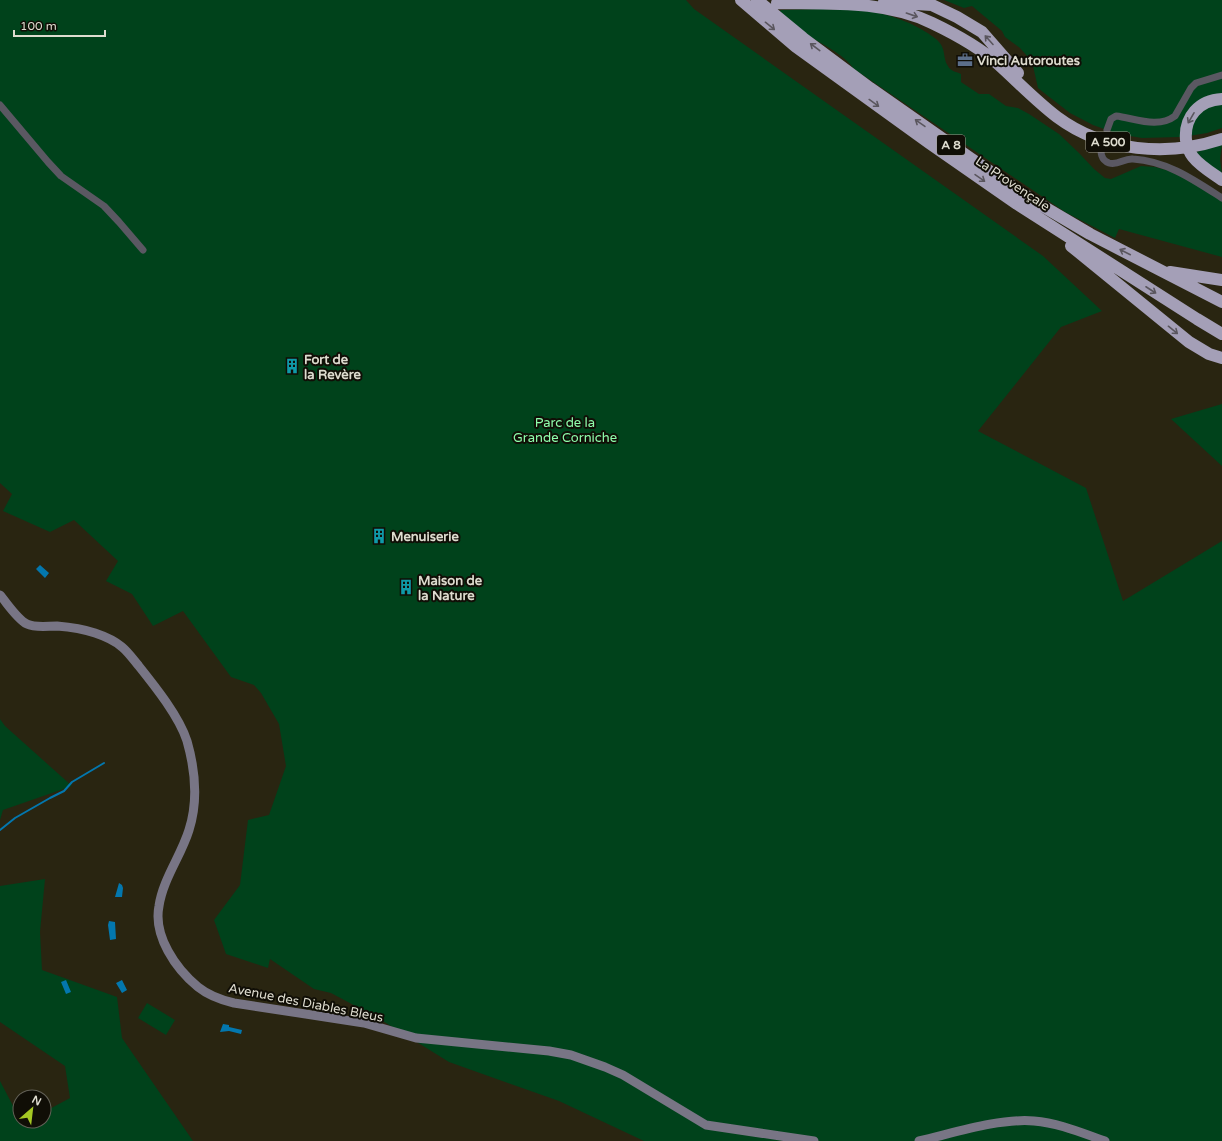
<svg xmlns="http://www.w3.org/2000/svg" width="1222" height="1141" font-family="'Varela Round',sans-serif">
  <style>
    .green { fill: #00421b }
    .water { fill: #0377ae }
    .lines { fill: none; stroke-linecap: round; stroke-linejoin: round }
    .stream { stroke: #0377ae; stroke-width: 2 }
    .street { stroke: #5a5862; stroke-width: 7 }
    .secondary { stroke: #787585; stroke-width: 9 }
    .highway { stroke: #a49fb7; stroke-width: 12 }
    .oneway { stroke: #5a565e }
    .labels { text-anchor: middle; stroke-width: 4; stroke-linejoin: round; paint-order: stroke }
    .shield { fill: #100e06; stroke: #a09e93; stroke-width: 1 }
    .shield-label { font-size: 12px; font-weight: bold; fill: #dedccf }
    .poi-label { font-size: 13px; font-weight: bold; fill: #dedccf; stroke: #100e06; text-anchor: start }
    .street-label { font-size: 13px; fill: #dedccf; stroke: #100e06 }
    .park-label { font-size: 13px; fill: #8ffeac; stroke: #100e06 }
  </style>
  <rect width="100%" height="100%" fill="#292511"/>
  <path class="green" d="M 0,0 L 686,0 L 694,9 L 1043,256 L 1102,311 L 1061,327 L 978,431 L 1086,488 L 1123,601 L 1222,541 L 1222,1141 L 644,1141 L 559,1101 L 449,1062 L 378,1018 L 331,993 L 314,989 L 270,959 L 268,968 L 226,954 L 214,920 L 240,885 L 248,820 L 269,815 L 286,766 L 279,724 L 261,693 L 254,685 L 231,677 L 183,611 L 153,626 L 132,594 L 106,581 L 118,561 L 74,520 L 50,532 L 3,511 L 12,494 L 0,483 Z
    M 944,0 L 1222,0 L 1222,95 L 1209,96 L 1180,137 L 1142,138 L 1118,134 L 1093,125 L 1070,113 L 1048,96 L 1038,88 L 1033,66 L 1028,57 L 1020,48 L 1005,37 L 1002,31 L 972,6 L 964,8 Z
    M 822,9 C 835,10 849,9 862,10 C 887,13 916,23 936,39 C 947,48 942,57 948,66 C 950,71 957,72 961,74 L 961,82 L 979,94 L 989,94 L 1006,106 L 1018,108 L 1029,114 L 1059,134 L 1079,153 L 1094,169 L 1105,178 L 1111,179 L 1141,166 L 1155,167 L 1170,171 L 1197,185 L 1222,201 L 1222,257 L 1119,229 L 1115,238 L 1065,212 L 854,69 C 844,55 829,48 814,39 C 802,31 790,21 779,12 L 781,10 Z
    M 1222,103 L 1222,128 L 1207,133 L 1189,136 C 1190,125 1199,112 1209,107 C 1213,105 1218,104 1222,103 Z
    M 1222,144 L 1220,159 L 1222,175 L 1202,159 L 1196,152 Z
    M 1222,404 L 1222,466 L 1171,419 Z
    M 0,719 L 5,726 L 72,786 L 3,810 L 0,820 Z
    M 45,879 L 40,932 L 42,970 L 117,997 L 122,1038 L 193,1141 L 0,1141 L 0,1081 L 22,1123 L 27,1121 L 44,1121 L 44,1112 L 70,1098 L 65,1066 L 0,1022 L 0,886 Z
    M 147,1003 L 175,1020 L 166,1035 L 138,1018 Z"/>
  <path class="water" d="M 40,565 L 49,573 L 45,578 L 36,569 Z
    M 119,883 L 122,885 L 123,888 L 122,897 L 115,897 Z
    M 109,921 L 115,922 L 116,939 L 110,940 L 108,925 Z
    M 66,980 L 71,992 L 66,994 L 61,982 Z
    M 122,980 L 127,990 L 122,993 L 116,983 Z
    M 223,1024 L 229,1025 L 229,1027 L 242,1030 L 241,1034 L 229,1031 L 220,1032 Z"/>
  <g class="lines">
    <path class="stream" d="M 0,830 L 15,818 L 50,798 L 64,791 L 72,782 L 104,763"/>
    <path class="street" d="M 0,105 L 48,162 L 61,176 L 104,206 L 119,222 L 143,250
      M 1107,130 L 1111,119 L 1116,116 C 1134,118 1158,129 1175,116 L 1191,88 L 1196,83 L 1222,75
      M 1102,145 C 1100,152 1101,160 1109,163 C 1118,166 1124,158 1133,159 C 1167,161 1194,180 1222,198"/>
    <path class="secondary" d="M 0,595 C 7,603 17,619 27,624 C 35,628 47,626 57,626 C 69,627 83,629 95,633 C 104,636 114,640 122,647 C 128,652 133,659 138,665 C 154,685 179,716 187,741 C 195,769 198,802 189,830 C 181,856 163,879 159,906 C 153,936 176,969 198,987 C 208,995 221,1000 234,1003 L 364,1023 L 416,1038 L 549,1051 L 571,1055 L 605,1067 L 623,1075 L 706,1125 L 814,1141
      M 919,1141 C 954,1133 999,1118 1034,1121 C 1059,1123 1082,1133 1105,1141"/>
    <path class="highway" d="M 741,0 L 796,47 L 929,143 L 1017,204 L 1197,319 L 1222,334
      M 757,0 L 803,38 L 870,88 L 970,158 L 1034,201 L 1090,234 L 1222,302
      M 884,2 L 932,5 L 957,17 L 982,32 L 1018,73
      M 777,3 C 828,4 884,0 932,23 C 955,34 979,47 998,64 C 1018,82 1036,101 1057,117 C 1104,152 1168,157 1222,139
      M 1222,99 C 1199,100 1184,117 1186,140 C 1187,146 1189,152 1193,157 C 1200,166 1212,173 1222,180
      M 1071,246 L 1189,342 L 1209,354 L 1222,358
      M 1170,272 L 1222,280"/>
  </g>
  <defs><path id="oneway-shaft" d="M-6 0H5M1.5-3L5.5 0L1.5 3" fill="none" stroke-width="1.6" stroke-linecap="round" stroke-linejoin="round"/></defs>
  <g class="oneway">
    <use href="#oneway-shaft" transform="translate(912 15) rotate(19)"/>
    <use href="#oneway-shaft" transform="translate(770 26) rotate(39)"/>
    <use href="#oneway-shaft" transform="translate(989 40) rotate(-132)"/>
    <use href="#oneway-shaft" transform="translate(815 47) rotate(-143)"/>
    <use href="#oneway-shaft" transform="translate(874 103) rotate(36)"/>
    <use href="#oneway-shaft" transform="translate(1191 118) rotate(120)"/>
    <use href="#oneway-shaft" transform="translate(920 123) rotate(-145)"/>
    <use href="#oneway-shaft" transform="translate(980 178) rotate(35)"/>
    <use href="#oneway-shaft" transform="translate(1125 252) rotate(-153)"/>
    <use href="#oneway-shaft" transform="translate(1151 290) rotate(33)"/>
    <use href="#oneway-shaft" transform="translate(1173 330) rotate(39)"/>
  </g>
  <defs>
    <g id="office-bare" transform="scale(1.2)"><path d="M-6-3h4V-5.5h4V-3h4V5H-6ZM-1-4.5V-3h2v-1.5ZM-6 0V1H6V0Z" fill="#5c6f8a" stroke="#100e06" stroke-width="2.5" paint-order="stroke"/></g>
    <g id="building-bare" transform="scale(1.2)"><path d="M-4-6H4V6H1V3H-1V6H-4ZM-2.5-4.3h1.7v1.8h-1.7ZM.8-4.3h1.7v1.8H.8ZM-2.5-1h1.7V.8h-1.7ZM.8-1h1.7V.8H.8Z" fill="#0f9aa8" stroke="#100e06" stroke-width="2.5" paint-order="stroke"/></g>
  </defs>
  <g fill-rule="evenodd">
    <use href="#office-bare" x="965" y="60"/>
    <use href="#building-bare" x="292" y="366"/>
    <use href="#building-bare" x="379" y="536"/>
    <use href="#building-bare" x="406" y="587"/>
  </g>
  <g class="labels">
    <g class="shield">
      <rect x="1086" y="132" width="44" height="20" rx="3"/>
      <rect x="937" y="135" width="28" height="20" rx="3"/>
    </g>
    <g class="shield-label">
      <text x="1108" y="146">A 500</text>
      <text x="951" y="149">A 8</text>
    </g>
    <g class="poi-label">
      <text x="977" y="65">Vinci Autoroutes</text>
      <text x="304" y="364">Fort de<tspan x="304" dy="15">la Revère</tspan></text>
      <text x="391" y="541">Menuiserie</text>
      <text x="418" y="585">Maison de<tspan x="418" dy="15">la Nature</tspan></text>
    </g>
    <g class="street-label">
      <text transform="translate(1013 183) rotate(34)" y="5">La Provençale</text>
      <text transform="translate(306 1002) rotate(11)" y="5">Avenue des Diables Bleus</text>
    </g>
    <g class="park-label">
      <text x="565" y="427">Parc de la<tspan x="565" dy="15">Grande Corniche</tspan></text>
    </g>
  </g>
  <g transform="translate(32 1109) rotate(28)"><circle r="19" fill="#100e06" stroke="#626056"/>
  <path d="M0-3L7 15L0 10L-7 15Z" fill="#a5c823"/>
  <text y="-6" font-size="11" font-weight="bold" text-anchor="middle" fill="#dedccf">N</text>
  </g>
  <path d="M14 30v6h91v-6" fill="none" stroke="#dedccf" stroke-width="2"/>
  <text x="20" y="30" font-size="12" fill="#dedccf" stroke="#100e06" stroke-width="3" paint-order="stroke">100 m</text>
</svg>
